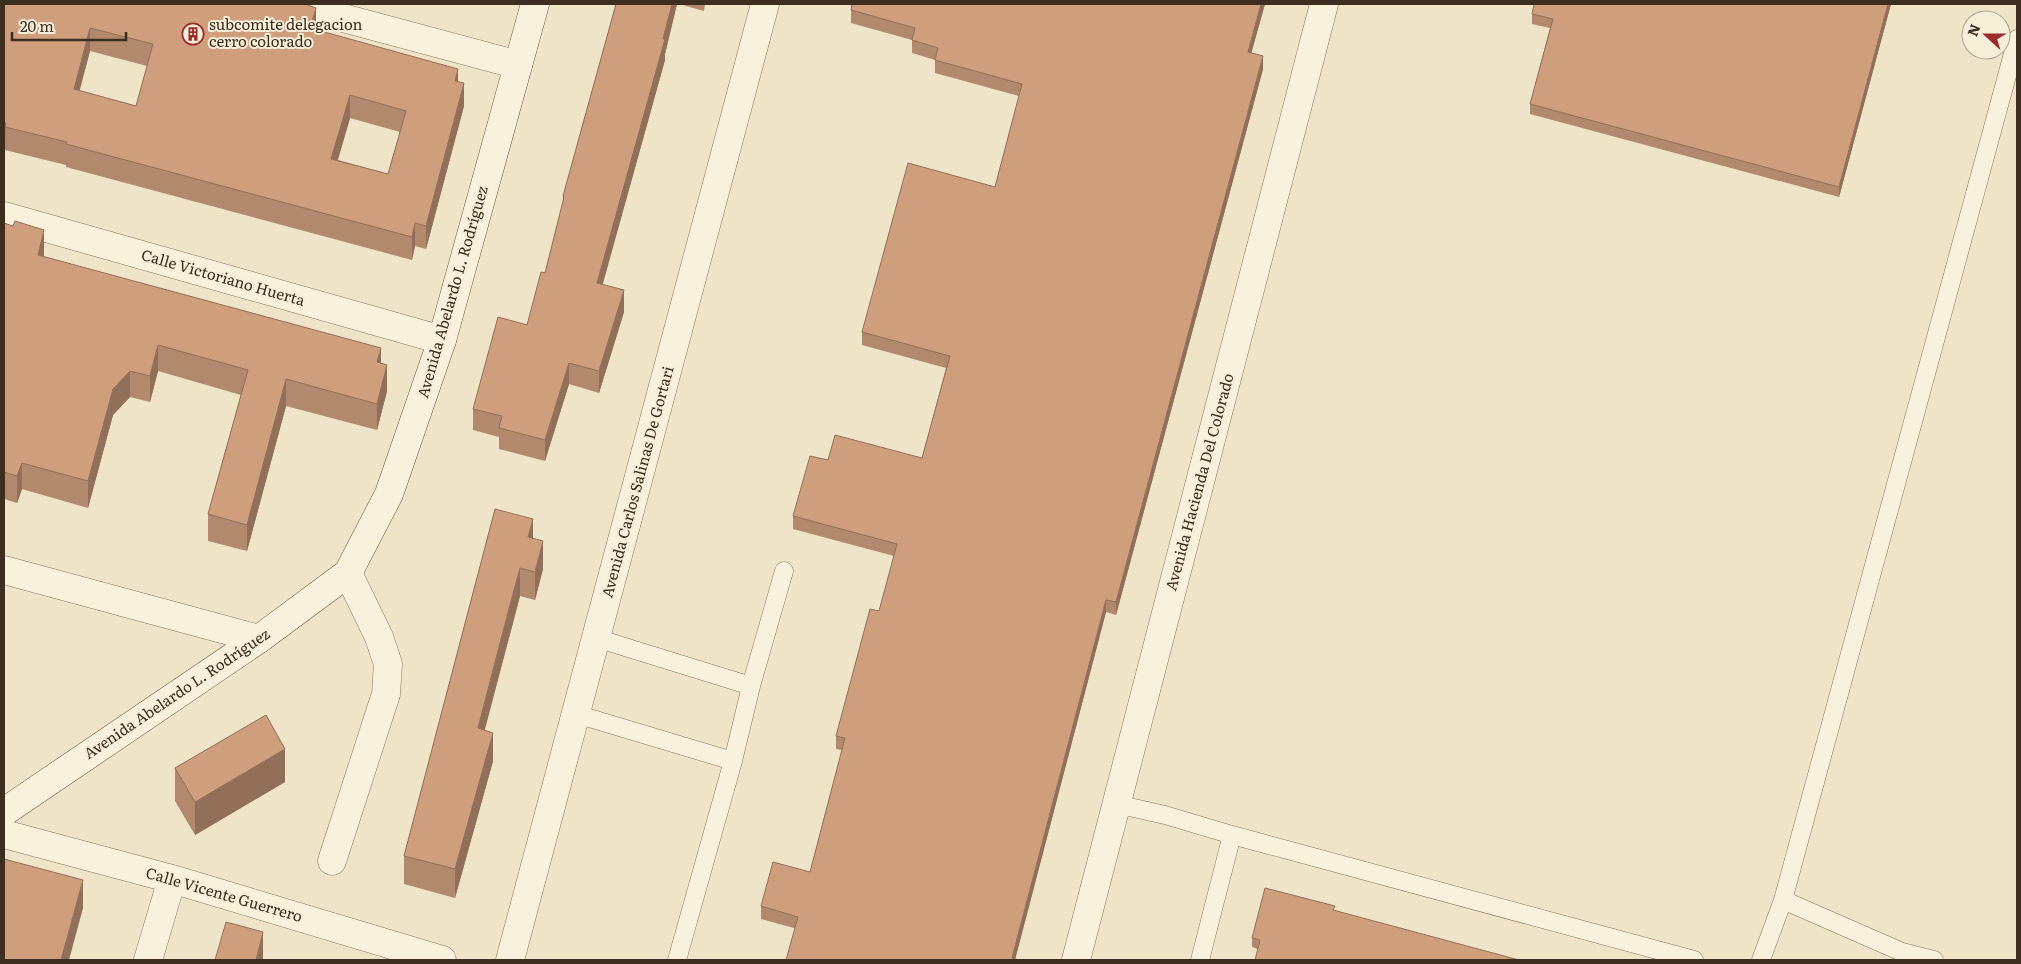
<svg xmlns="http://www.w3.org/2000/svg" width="2021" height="964" font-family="Literata,serif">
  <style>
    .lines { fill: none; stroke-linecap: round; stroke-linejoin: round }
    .lane-casing { stroke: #8d765c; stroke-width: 19 }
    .street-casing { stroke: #8d765c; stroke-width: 29 }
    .secondary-casing { stroke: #6f573f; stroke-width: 29 }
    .lane { stroke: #faf1dc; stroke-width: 18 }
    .street { stroke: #faf1dc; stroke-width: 28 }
    .secondary { stroke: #faf1dc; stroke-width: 28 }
    .wall { fill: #b2896c; fill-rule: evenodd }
    .shaded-wall { fill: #916f58 }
    .building { fill: #cf9f7d; stroke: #916f58; fill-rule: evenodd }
    .labels { text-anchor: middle; stroke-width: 4; stroke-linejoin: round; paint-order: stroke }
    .poi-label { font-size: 15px; fill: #3d2e20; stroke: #f7eed8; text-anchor: start }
    .street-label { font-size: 15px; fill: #3d2e20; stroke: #f7eed8 }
  </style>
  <rect width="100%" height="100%" fill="#f0e4c8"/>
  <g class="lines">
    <g class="lane-casing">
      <path id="lane" d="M 596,638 L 751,686 L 784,571
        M 576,714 L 733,761 L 677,960
        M 733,761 L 751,686
        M 1116,804 L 1165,815 L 1232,835 L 1694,960
        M 1783,900 L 1902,952 L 1934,960
        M 1200,960 L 1232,835
        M 1761,960 L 1783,900 L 2017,39"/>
    </g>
    <g class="street-casing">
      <path id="street" d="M 291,4 L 518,65
        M 4,216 L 442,340
        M 4,570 L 259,639
        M 4,834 L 172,879 L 442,960
        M 332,861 L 386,694 L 388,664 L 379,637 L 348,573
        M 148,960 L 172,879
        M 510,960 L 765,4
        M 1076,960 L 1324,4"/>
    </g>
    <g class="secondary-casing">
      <path id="secondary" d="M 4,812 L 259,639 L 348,573 L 389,494 L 442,340 L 535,4"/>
    </g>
    <use href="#lane" class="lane"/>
    <use href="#street" class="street"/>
    <use href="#secondary" class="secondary"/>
  </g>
  <path class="wall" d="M 4,4 L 316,30 L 458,82 L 464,106 L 426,249 L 415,246 L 412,260 L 66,167 L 66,165 L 5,150 L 5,145 L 4,145 ZM 90,51 L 147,66 L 136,106 L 79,91 ZM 350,118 L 400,132 L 388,174 L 338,160 Z
    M 616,4 L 677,4 L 665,54 L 665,60 L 602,285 L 624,312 L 599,393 L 569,384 L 545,461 L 499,449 L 499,437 L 473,430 L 473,409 L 527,325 L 545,273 L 563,203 L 563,196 Z
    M 679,4 L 705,4 L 704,11 Z
    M 852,4 L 1265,4 L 1251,53 L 1263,69 L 1116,615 L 1106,612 L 1015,959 L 794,928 L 761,919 L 761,906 L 810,872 L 842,750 L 836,749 L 836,736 L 879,611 L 894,556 L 793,529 L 793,516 L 828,460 L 922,458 L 946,368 L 862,345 L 862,332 L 995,187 L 1019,96 L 935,73 L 935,60 L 912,53 L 912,40 L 851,23 L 851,10 Z
    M 1891,4 L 1839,197 L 1530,114 L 1530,104 L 1550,28 L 1532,24 L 1532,14 Z
    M 4,223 L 44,257 L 381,363 L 387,391 L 377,430 L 286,406 L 247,551 L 208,541 L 208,514 L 241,395 L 158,371 L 150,402 L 130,397 L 113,415 L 88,508 L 22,489 L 17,503 L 4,499 Z
    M 495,509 L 543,569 L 535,600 L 520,596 L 506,649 L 484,730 L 493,761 L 455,898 L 404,884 L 404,856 Z
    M 175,768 L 285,782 L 195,835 L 175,801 Z
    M 1335,906 L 1258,949 L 1252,947 L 1252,938 Z"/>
  <path class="shaded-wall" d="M 672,4 L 677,4 L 665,54 L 665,60 L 597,305 L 597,283 L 663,39 Z
    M 1261,4 L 1265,4 L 1248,65 L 1248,52 Z
    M 1888,4 L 1891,4 L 1839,197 L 1839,187 Z
    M 316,8 L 316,31 L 310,28 Z
    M 90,28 L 90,51 L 74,112 L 74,89 Z
    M 1263,56 L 1263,69 L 1116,615 L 1116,602 Z
    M 458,69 L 458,92 L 455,81 Z
    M 464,83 L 464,106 L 426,249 L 426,226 Z
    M 350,95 L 350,118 L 331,182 L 331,159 Z
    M 415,223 L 415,246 L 412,260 L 412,237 Z
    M 44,230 L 44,256 L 38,282 L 38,255 Z
    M 624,290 L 624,312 L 599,393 L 599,371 Z
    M 158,345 L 158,371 L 150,402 L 150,376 Z
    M 381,348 L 381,375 L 377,362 Z
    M 569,363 L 569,384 L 545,461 L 545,440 Z
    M 387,365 L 387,391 L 377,430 L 377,404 Z
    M 130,371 L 130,397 L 113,415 L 88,508 L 88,481 L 113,389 Z
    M 286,379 L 286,406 L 247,551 L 247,525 Z
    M 22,463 L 22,489 L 17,503 L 17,476 Z
    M 533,519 L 533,547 L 528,537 Z
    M 543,541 L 543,569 L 535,600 L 535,572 Z
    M 520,568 L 520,596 L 478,756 L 478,728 Z
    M 1106,600 L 1106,612 L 1015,960 L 1012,958 Z
    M 493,733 L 493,761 L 455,898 L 455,869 Z
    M 285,749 L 285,782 L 195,835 L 195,802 Z
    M 83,880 L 83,908 L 69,960 L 61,960 Z
    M 263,932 L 263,960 L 256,960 Z"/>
  <path class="building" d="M 4,4 L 305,4 L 316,8 L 310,28 L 458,69 L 455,81 L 464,83 L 426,226 L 415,223 L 412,237 L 66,144 L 67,142 L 5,127 L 6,123 L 4,122 ZM 90,28 L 153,44 L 136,106 L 74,89 ZM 350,95 L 406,111 L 388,174 L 331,159 Z
    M 616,4 L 672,4 L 663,39 L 665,39 L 597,283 L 624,290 L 599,371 L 569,363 L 545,440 L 499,428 L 502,416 L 473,409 L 498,317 L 527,325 L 541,272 L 545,273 L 564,197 L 563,196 Z
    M 852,4 L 1261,4 L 1248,52 L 1263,56 L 1116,602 L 1106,600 L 1012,958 L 1019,960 L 786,960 L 798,917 L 761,906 L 773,862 L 810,872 L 845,738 L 836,736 L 870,609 L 879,611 L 897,544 L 793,516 L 810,456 L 828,460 L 835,435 L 922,458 L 950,356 L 862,332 L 908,163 L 995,187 L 1022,84 L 935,60 L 938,48 L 912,40 L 915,28 L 851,10 Z
    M 1534,4 L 1888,4 L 1839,187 L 1530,104 L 1553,19 L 1532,14 Z
    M 15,221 L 44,230 L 38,255 L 381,348 L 377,362 L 387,365 L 377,404 L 286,379 L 247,525 L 208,514 L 248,370 L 158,345 L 150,376 L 130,371 L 113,389 L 88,481 L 22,463 L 17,476 L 4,472 L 4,223 L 13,226 Z
    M 495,509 L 533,519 L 528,537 L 543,541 L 535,572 L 520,568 L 506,620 L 478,728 L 493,733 L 455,869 L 404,856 Z
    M 266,715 L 285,749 L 195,802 L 175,768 Z
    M 4,859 L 83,880 L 61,960 L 4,960 Z
    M 1265,888 L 1335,906 L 1333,910 L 1519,960 L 1255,960 L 1260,940 L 1252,938 Z
    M 226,922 L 263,932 L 256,960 L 215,960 Z"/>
  <defs>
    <g id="building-ring" transform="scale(1.125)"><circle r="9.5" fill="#f7eed8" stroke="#9e2a2b" stroke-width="1.5"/><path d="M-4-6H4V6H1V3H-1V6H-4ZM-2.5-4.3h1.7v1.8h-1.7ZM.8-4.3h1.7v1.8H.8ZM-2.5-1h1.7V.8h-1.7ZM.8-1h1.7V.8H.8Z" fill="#9e2a2b"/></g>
  </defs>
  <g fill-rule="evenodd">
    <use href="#building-ring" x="193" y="34"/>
  </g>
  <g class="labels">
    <g class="poi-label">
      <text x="209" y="30">subcomite delegacion<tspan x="209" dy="17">cerro colorado</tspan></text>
    </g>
    <g class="street-label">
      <text transform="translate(223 278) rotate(16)" y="5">Calle Victoriano Huerta</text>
      <text transform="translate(453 292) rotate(-74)" y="5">Avenida Abelardo L. Rodríguez</text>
      <text transform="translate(638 482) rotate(-75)" y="5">Avenida Carlos Salinas De Gortari</text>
      <text transform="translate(1200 482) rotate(-75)" y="5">Avenida Hacienda Del Colorado</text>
      <text transform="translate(177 694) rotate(-34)" y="5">Avenida Abelardo L. Rodríguez</text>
      <text transform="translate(224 895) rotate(16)" y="5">Calle Vicente Guerrero</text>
    </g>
  </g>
  <rect width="2021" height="964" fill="none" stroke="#3d2e20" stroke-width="10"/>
  <g transform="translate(1986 35) rotate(291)"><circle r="24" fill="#f7eed8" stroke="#ada18e"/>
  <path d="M0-4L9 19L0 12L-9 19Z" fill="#9e2a2b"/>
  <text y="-8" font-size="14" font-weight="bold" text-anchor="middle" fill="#3d2e20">N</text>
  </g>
  <path d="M12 32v8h114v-8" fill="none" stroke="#3d2e20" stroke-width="2.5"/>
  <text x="20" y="32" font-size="15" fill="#3d2e20" stroke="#f7eed8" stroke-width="4" paint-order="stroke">20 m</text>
</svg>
